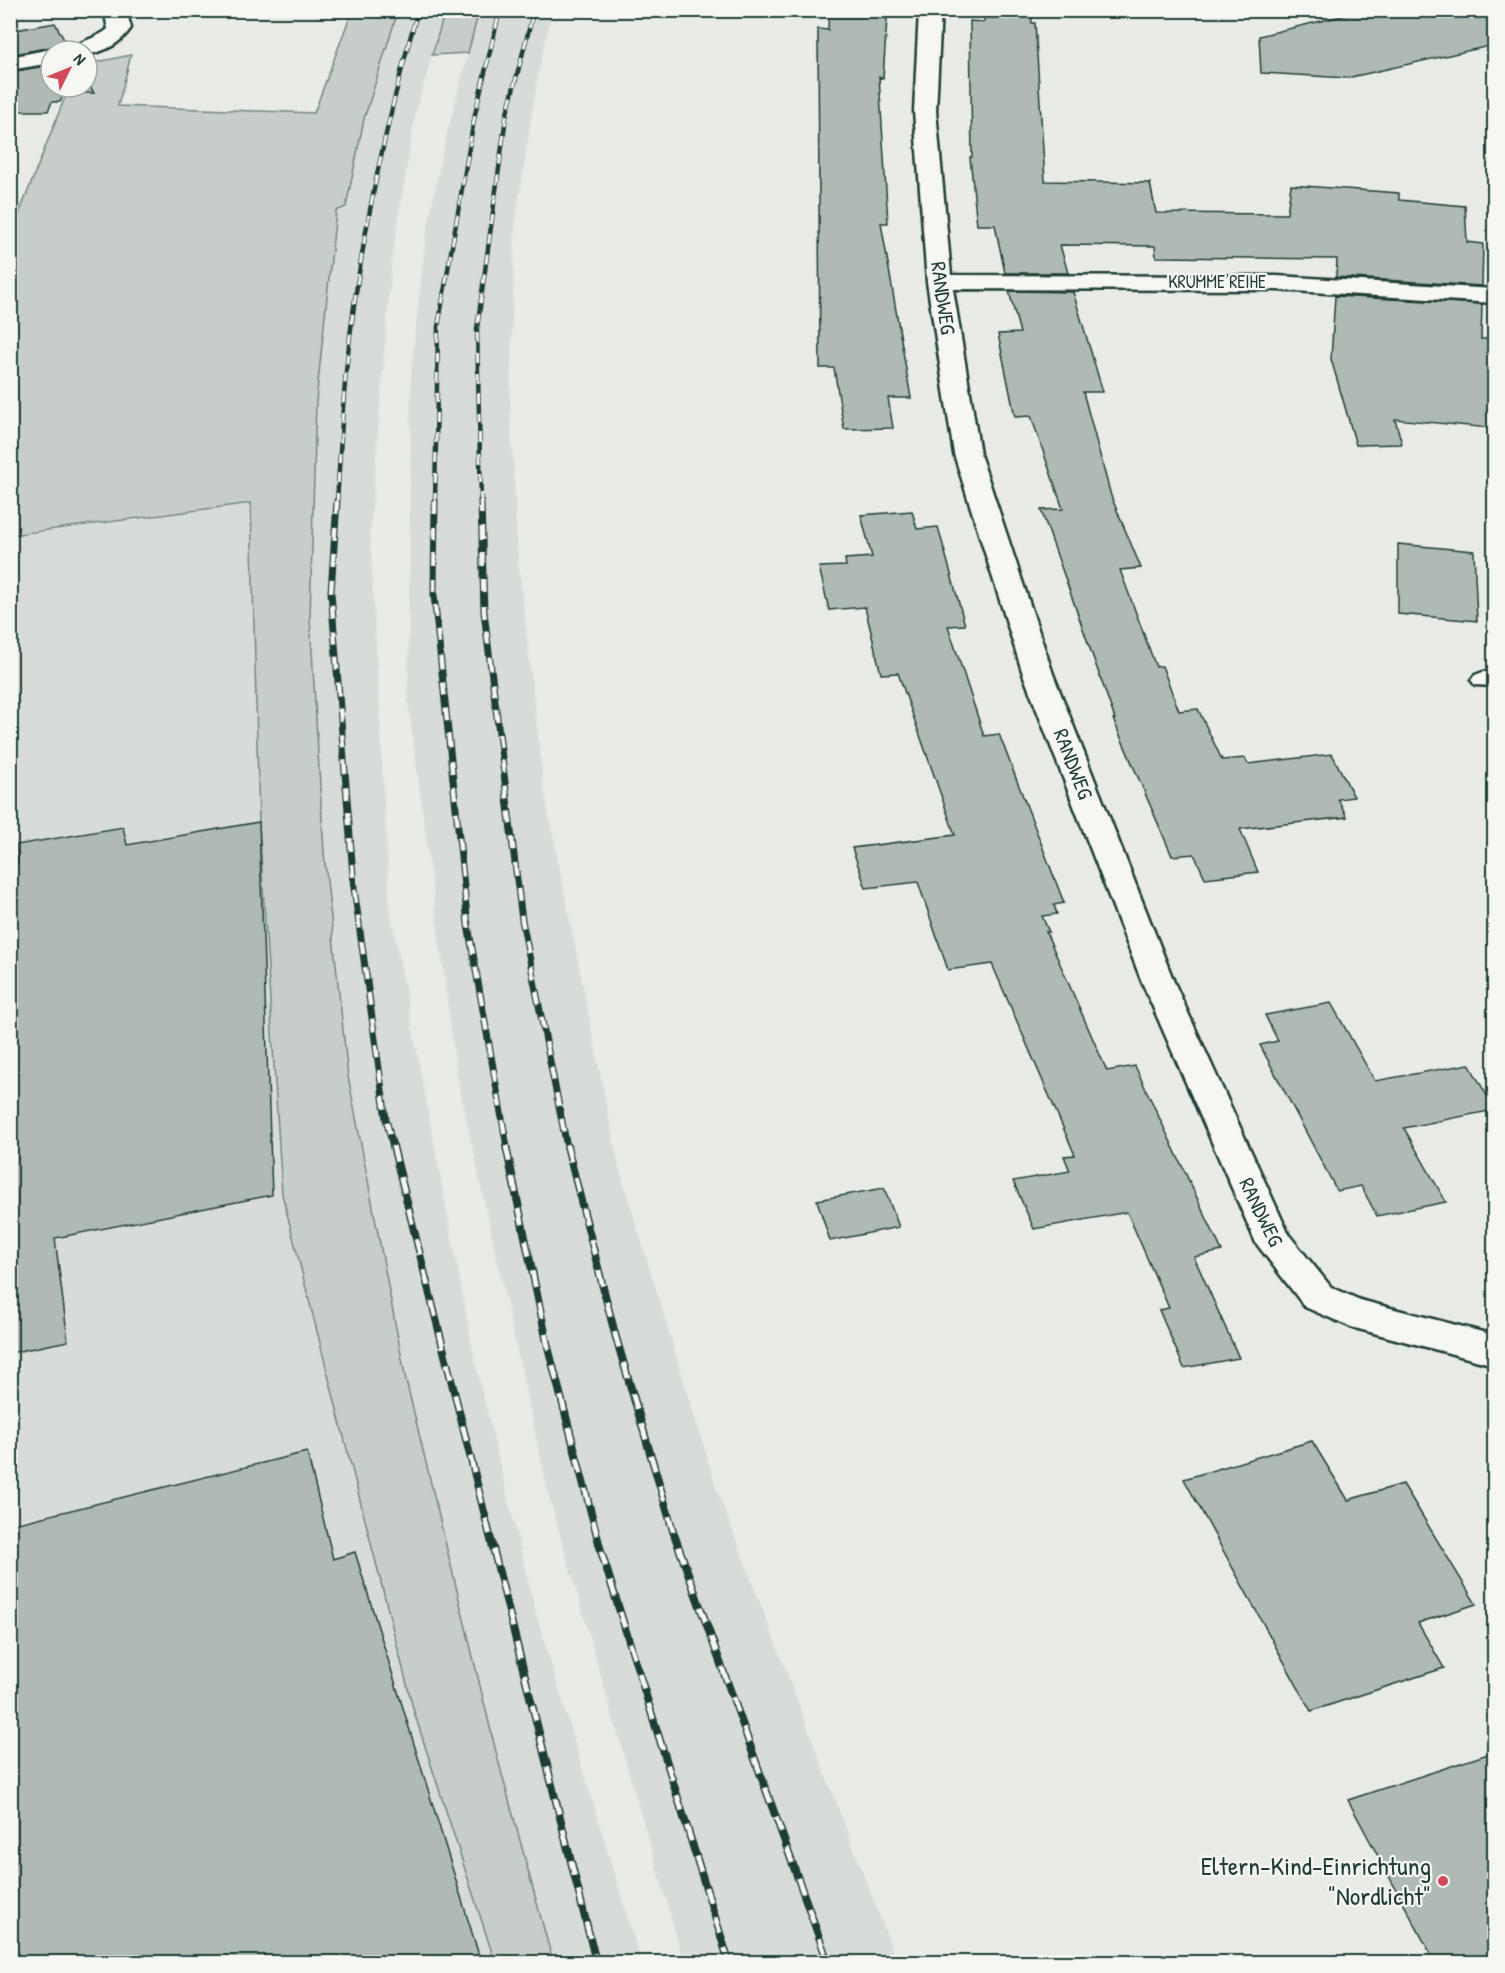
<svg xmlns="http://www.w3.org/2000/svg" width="1505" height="1973" font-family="'Patrick Hand',sans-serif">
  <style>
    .built { fill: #d8dcd8 }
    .green { fill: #c7cec9; stroke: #73867e; stroke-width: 1.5 }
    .building { fill: #b0bab5; stroke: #1f3d34; stroke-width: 1.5 }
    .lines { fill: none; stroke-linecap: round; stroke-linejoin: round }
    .service-casing { stroke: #1f3d34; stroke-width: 5 }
    .minor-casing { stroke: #1f3d34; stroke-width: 5 }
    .service { fill: #f6f6f2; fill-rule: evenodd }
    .minor { fill: #f6f6f2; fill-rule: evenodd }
    .rail-far2-casing { stroke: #1f3d34; stroke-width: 4.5 }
    .rail-far1-casing { stroke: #1f3d34; stroke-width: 7 }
    .rail-casing { stroke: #1f3d34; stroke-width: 8 }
    .rail-far2 { stroke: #f6f6f2; stroke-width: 3; stroke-dasharray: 10; stroke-linecap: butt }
    .rail-far1 { stroke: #f6f6f2; stroke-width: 4.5; stroke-dasharray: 13; stroke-linecap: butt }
    .rail { stroke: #f6f6f2; stroke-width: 5; stroke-dasharray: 16; stroke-linecap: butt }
    .poi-dot { fill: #d1495b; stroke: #f6f6f2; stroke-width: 2 }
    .labels { text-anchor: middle; stroke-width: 4.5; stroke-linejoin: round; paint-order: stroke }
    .far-street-label { font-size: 18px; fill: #1f3d34; stroke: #f6f6f2 }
    .street-label { font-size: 21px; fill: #1f3d34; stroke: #f6f6f2 }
    .near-poi-label { font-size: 26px; fill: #1f3d34; stroke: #f6f6f2; text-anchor: end }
  </style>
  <rect width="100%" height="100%" fill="#e9ebe7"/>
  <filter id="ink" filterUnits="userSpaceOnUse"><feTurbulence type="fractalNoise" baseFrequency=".0167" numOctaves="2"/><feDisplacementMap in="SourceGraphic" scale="12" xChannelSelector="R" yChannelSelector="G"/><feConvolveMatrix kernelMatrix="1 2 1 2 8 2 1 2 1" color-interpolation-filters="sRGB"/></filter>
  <g filter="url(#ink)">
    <path class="built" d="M 398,11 L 445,11 L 416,111 L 392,258 L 370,534 L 390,909 L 476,1366 L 536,1614 L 641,1962 L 553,1962 L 497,1756 L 406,1380 L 348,1076 L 324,853 L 310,618 L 316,402 L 336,211 L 346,207 L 364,119 Z
      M 479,11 L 552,11 L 538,74 L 515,225 L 510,404 L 518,558 L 544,790 L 619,1168 L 717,1490 L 897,1962 L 684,1962 L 549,1497 L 457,1076 L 408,701 L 411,370 L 426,236 L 443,149 Z
      M 251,503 L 259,823 L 414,1712 L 495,1962 L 11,1962 L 10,535 Z"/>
    <path class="green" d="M 352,11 L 398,11 L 364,119 L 346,207 L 336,211 L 316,402 L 310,618 L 324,853 L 348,1076 L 406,1380 L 497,1756 L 553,1962 L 495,1962 L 414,1712 L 282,1194 L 259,823 L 251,503 L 11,535 L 11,234 L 69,87 L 87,87 L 87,64 L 131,55 L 118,106 L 314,113 Z
      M 445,11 L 479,11 L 468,53 L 432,55 Z"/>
    <path class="building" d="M 829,10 L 872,10 L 871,17 L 887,18 L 883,78 L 879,77 L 888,223 L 881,223 L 911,398 L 888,398 L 893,428 L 844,429 L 834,368 L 820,368 L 818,29 L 828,30 Z
      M 990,10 L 1031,10 L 1032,23 L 1035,23 L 1045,181 L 1150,183 L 1156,213 L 1287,214 L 1291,185 L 1399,193 L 1399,200 L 1465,206 L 1467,242 L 1483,244 L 1482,286 L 1336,277 L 1337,259 L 1156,257 L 1155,246 L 1060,245 L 1068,273 L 1005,273 L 995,225 L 977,225 L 970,157 L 972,157 L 970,21 L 984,22 L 984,12 Z
      M 1367,10 L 1494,10 L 1494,45 L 1347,78 L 1261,73 L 1259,36 Z
      M 55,23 L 68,47 L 65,51 L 51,47 L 10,55 L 10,31 Z
      M 51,65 L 51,87 L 87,87 L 87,81 L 94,93 L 64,93 L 60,102 L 52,102 L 48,111 L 10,111 L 10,72 Z
      M 1009,291 L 1073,292 L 1103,392 L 1083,392 L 1111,496 L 1141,568 L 1120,570 L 1156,667 L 1162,666 L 1179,711 L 1198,709 L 1222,760 L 1245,758 L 1248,764 L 1332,754 L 1354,797 L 1338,799 L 1347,817 L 1240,829 L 1258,872 L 1205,878 L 1194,854 L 1172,856 L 1113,719 L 1115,719 L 1041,510 L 1063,509 L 1031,416 L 1015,417 L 998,334 L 1020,333 Z
      M 1335,296 L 1482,304 L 1481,339 L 1488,339 L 1490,428 L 1395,419 L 1402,444 L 1356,445 L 1331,359 Z
      M 912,511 L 917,529 L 938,527 L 965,625 L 948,626 L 984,736 L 999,734 L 1064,903 L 1054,905 L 1057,914 L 1042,916 L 1049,932 L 1046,932 L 1107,1071 L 1135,1066 L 1222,1251 L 1194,1257 L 1239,1358 L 1184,1368 L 1159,1310 L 1169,1308 L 1127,1212 L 1034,1229 L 1013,1181 L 1070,1171 L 1064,1156 L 1075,1155 L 992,964 L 948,970 L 918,882 L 866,888 L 852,848 L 955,835 L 898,673 L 881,674 L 865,607 L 829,610 L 819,567 L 846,566 L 845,559 L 872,557 L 861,515 Z
      M 1398,544 L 1474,551 L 1477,621 L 1398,614 Z
      M 259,822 L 272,1195 L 55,1238 L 68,1341 L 10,1353 L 10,865 L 18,863 L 16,845 L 123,827 L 127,845 Z
      M 1331,1003 L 1375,1081 L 1469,1064 L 1494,1108 L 1494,1110 L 1404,1128 L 1446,1202 L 1377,1216 L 1361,1186 L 1337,1191 L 1260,1045 L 1278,1041 L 1265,1015 Z
      M 884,1188 L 899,1227 L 830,1241 L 817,1200 Z
      M 1312,1441 L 1348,1500 L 1403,1484 L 1476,1604 L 1418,1623 L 1444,1668 L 1311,1711 L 1184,1479 Z
      M 307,1452 L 333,1559 L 355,1552 L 481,1962 L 10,1962 L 10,1525 Z
      M 1494,1752 L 1494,1962 L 1435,1962 L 1348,1800 Z"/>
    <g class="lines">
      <g class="service-casing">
        <path id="service" d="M 1483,672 L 1494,672 L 1494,686 L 1475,685 L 1471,680 L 1475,675 Z"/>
      </g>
      <g class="minor-casing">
        <path id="minor" d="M 104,10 L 126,10 L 131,28 C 120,44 106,51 87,55 L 87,51 L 67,51 C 73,43 97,39 108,29 Z
          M 919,10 L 941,10 L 936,111 L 951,275 L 1277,276 L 1494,289 L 1494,303 L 1277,290 L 953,289 L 980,454 L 1053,674 L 1174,982 L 1289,1235 L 1331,1287 L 1360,1300 L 1494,1335 L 1494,1365 L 1351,1327 L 1305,1307 L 1256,1243 L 1142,982 L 1023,674 L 954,454 L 927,282 L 914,111 Z
          M 51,49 L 57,51 L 51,51 L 51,63 L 10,70 L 10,57 Z"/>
      </g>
      <use href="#service" class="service"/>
      <use href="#minor" class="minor"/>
      <g class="rail-far2-casing">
        <path id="rail-far2" d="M 337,503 C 340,456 342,409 347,362 C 360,243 385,125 418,10
          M 435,503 L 438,327 L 475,114 L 500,10
          M 481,503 L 477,329 L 506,117 L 534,10"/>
      </g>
      <g class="rail-far1-casing">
        <path id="rail-far1" d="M 337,501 L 331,592 L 354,888 L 386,1119 L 393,1147
          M 435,501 L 434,595 L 468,925 L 507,1147
          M 481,501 L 484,612 L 522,920 L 567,1147"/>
      </g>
      <g class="rail-casing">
        <path id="rail" d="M 393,1146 L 596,1962
          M 506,1146 L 548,1347 L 601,1551 L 729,1962
          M 567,1146 L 615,1334 L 674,1534 L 828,1962"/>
      </g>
      <use href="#rail-far2" class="rail-far2"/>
      <use href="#rail-far1" class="rail-far1"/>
      <use href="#rail" class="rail"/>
    </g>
  </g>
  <circle class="poi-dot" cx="1443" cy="1881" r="6"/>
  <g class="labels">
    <g class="far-street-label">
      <text x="1217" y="288">KRUMME REIHE</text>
    </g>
    <g class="street-label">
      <text transform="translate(943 298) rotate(82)" y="7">RANDWEG</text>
      <text transform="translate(1073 764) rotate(69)" y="7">RANDWEG</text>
      <text transform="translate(1261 1212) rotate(64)" y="7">RANDWEG</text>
    </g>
    <g class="near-poi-label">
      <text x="1431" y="1875">Eltern-Kind-Einrichtung<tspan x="1431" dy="30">"Nordlicht"</tspan></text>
    </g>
  </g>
  <rect width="1505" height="1973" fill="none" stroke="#f6f6f2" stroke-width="36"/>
  <rect x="18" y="18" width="1469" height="1937" fill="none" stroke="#1f3d34" stroke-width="2" filter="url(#ink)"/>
  <g transform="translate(69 69) rotate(47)"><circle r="28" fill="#f6f6f2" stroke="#a0aca6" stroke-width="1.5"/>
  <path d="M0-4.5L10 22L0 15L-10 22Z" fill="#d1495b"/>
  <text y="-9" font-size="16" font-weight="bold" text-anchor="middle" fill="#1f3d34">N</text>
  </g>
</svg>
